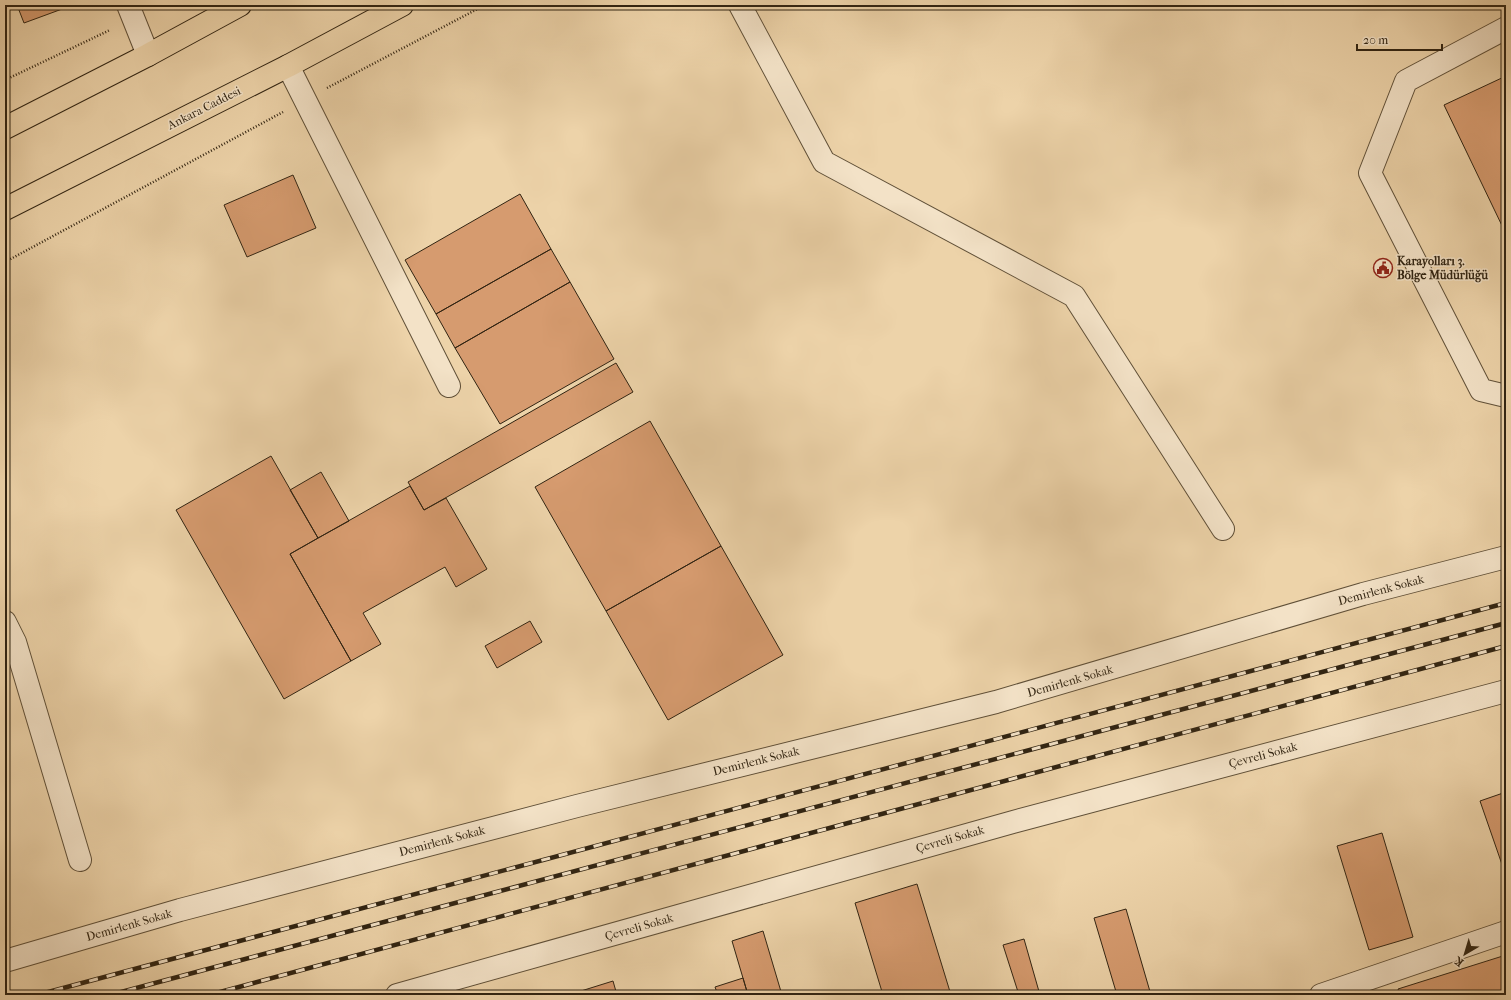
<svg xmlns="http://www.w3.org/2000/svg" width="1511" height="1000" font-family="'IM FELL French Canon',serif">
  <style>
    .building { fill: #d69b6f; stroke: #312412 }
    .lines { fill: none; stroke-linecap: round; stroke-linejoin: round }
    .minor-casing { stroke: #605038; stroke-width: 24 }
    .major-casing { stroke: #312412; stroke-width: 24 }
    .path { stroke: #312412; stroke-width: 2.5; stroke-dasharray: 1 2; stroke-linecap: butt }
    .minor { stroke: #f3e2c7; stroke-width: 22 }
    .major { stroke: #edd3a9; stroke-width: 22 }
    .rail-casing { stroke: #312412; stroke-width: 4.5 }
    .rail { stroke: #f3e2c7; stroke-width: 3; stroke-dasharray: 9; stroke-linecap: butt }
    .labels { text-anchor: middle; stroke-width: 3; stroke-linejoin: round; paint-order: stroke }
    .street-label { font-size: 12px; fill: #312412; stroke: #f3e2c7 }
    .poi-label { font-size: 12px; font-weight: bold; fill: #312412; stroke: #f3e2c7; text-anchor: start }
  </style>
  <rect width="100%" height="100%" fill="#edd3a9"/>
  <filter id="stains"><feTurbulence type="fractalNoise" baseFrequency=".005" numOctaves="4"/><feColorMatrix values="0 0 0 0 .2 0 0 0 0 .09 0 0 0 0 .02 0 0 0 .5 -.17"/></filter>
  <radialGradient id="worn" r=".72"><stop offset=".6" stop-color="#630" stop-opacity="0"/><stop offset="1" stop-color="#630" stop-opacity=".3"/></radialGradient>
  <path class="building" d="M 17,5 L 73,5 L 24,23 Z
    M 1506,76 L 1506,234 L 1444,105 Z
    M 293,175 L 316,228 L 247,257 L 224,205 Z
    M 520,194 L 551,249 L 436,314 L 405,260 Z
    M 551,249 L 570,282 L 455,348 L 436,314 Z
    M 570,282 L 614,359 L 500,424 L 455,348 Z
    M 616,363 L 633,392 L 424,510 L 408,482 Z
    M 650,421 L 721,546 L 606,611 L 535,487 Z
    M 271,456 L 318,538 L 290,554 L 351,661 L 284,699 L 176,510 Z
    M 321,472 L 349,521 L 318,538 L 290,490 Z
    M 410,486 L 424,510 L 446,498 L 487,569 L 456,587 L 445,567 L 363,613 L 381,644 L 351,661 L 290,554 Z
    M 721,546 L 783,655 L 668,720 L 606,611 Z
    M 530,621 L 542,642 L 497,668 L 485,646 Z
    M 1506,792 L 1506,876 L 1480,801 Z
    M 1382,833 L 1413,937 L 1369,950 L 1337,846 Z
    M 5,836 L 9,844 L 9,851 L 5,864 Z
    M 917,884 L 951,995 L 883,995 L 855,903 Z
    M 1126,909 L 1151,995 L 1117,995 L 1094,918 Z
    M 763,931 L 782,995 L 748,995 L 732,941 Z
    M 1024,939 L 1040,995 L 1019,995 L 1003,945 Z
    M 1506,955 L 1506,995 L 1400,995 L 1398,989 Z
    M 743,978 L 748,995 L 718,995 L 715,987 Z
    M 613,981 L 617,995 L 582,995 L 581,991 Z"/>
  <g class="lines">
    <g class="minor-casing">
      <path id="minor" d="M 128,5 L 148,55
        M 740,5 L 824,162 L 1074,296 L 1223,529
        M 1506,28 L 1406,81 L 1370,173 L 1481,390 L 1506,396
        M 288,66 L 449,386
        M 5,622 L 15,642 L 80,860
        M 5,961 L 180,910 L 577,806 L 996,702 L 1363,594 L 1506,557
        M 397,995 L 1013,822 L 1506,691
        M 1321,995 L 1506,932"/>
    </g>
    <g class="major-casing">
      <path id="major" d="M 5,128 L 148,55 L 240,5
        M 5,209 L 288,66 L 402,5"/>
    </g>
    <path class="path" d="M 5,80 L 110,30
      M 327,88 L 485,5
      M 5,262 L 283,112"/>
    <use href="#minor" class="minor"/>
    <use href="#major" class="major"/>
    <g class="rail-casing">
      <path id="rail" d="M 37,995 L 1506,603
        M 110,995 L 1506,623
        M 209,995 L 1506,646"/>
    </g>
    <use href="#rail" class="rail"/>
  </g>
  <defs>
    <g id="civic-ring" transform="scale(1)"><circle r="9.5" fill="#f3e2c7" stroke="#8f2418" stroke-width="1.5"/><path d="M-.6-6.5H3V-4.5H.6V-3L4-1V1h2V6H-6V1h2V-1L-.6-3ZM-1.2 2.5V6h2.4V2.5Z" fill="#8f2418"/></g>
  </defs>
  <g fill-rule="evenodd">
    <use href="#civic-ring" x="1383" y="268"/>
  </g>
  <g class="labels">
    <g class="street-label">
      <text transform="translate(204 108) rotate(-27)" y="4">Ankara Caddesi</text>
      <text transform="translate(1381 590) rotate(-15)" y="4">Demirlenk Sokak</text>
      <text transform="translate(1070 681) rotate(-16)" y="4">Demirlenk Sokak</text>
      <text transform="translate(1263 755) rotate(-15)" y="4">Çevreli Sokak</text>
      <text transform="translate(756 761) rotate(-14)" y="4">Demirlenk Sokak</text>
      <text transform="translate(950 839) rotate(-16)" y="4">Çevreli Sokak</text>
      <text transform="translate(442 841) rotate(-15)" y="4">Demirlenk Sokak</text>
      <text transform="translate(129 925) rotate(-16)" y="4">Demirlenk Sokak</text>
      <text transform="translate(639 927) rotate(-16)" y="4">Çevreli Sokak</text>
    </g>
    <g class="poi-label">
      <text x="1397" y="265">Karayolları 3.<tspan x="1397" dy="14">Bölge Müdürlüğü</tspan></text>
    </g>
  </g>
  <rect width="1511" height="1000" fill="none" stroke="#edd3a9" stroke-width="20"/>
  <rect x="6" y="6" width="1499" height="988" fill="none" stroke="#312412" stroke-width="2"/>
  <rect x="10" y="10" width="1491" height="980" fill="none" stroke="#312412"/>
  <g transform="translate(1465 954) rotate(218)" stroke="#f3e2c7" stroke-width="3" paint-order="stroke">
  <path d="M0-3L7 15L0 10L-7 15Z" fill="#312412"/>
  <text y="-6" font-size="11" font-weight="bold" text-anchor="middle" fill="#312412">K</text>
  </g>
  <path d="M1357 44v6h85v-6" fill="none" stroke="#312412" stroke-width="2"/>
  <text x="1363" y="44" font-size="12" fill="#312412" stroke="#f3e2c7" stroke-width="3" paint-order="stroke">20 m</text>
  <rect width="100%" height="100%" filter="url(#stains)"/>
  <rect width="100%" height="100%" fill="url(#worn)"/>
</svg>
